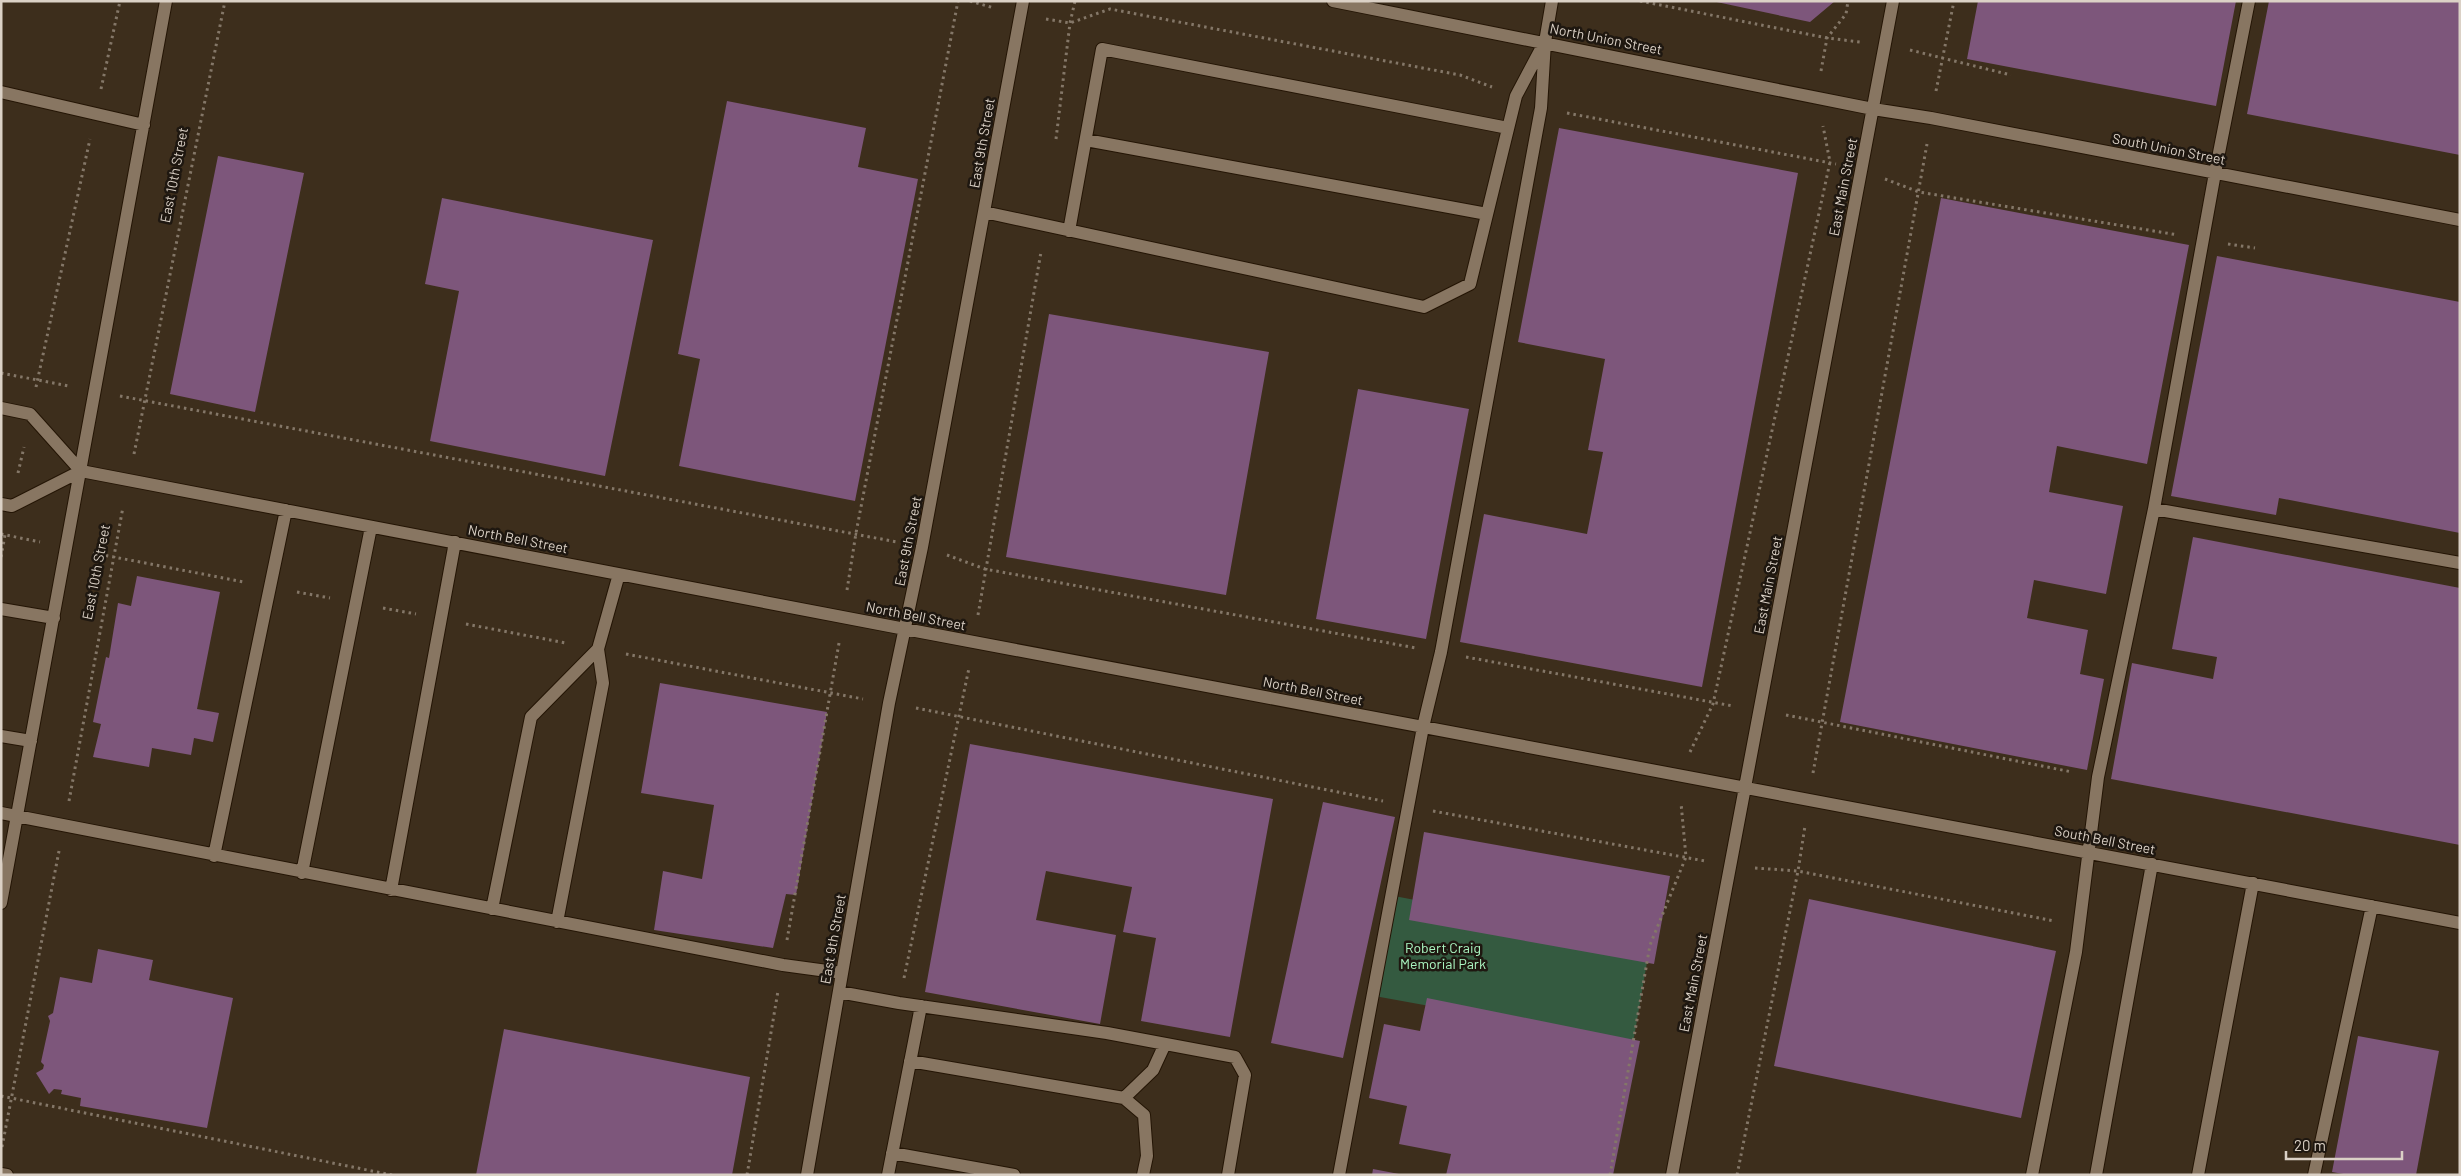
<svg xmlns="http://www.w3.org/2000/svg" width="2461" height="1176" font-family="Barlow,sans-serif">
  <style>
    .green { fill: #345a40 }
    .building { fill: #7d567b }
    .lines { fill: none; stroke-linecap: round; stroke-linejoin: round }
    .minor-casing { stroke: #241505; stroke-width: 14 }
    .path { stroke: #847768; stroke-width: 3; stroke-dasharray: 2.5 4; stroke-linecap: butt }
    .minor { stroke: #887662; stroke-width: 12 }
    .labels { text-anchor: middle; stroke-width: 5; stroke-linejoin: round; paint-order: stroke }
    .street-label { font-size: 14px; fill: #dbd1c6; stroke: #1e1710 }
    .park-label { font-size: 14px; fill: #abf7c2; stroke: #1e1710 }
  </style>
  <rect width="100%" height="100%" fill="#3d2e1c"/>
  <path class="green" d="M 1389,895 L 1650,945 L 1633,1043 L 1369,995 Z"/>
  <path class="building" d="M 1712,1 L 1835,1 L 1810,22 Z
    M 1978,1 L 2236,1 L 2216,106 L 1967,59 Z
    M 2269,1 L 2460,1 L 2460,155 L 2247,114 Z
    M 727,101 L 866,128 L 858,167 L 918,179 L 855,501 L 679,466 L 700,359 L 678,354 Z
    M 1559,128 L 1798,173 L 1702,687 L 1460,642 L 1484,514 L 1587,534 L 1603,452 L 1588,450 L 1605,359 L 1518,342 Z
    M 218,156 L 304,173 L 255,412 L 170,394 Z
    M 442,198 L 653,240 L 605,476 L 430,441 L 459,291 L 425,284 Z
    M 1941,198 L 2189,245 L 2147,464 L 2057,446 L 2049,492 L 2123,506 L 2106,594 L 2034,580 L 2027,618 L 2088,630 L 2080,674 L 2104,679 L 2087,770 L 1840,722 Z
    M 2217,256 L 2460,302 L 2460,533 L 2279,498 L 2276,515 L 2171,496 Z
    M 1049,314 L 1269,352 L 1226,595 L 1006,557 Z
    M 1358,389 L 1469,409 L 1426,639 L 1316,619 Z
    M 2193,537 L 2460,588 L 2460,845 L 2111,779 L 2132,663 L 2213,679 L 2217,657 L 2172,649 Z
    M 137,576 L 220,592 L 197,709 L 219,713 L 213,742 L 194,738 L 191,755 L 152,748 L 149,767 L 93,757 L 101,724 L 93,722 L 106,657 L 109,658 L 118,603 L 131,606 Z
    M 660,683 L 827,712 L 796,895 L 786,894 L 773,948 L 654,930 L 663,871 L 702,879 L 714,805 L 641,793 Z
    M 970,744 L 1273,799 L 1230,1037 L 1141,1021 L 1156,938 L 1123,932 L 1132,887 L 1046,871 L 1036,920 L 1116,935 L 1100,1024 L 925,992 Z
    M 1323,802 L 1395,817 L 1343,1058 L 1271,1043 Z
    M 1424,832 L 1670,876 L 1654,964 L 1409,920 Z
    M 1809,899 L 2056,951 L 2021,1118 L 1774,1066 Z
    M 98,949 L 153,960 L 149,980 L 233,998 L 207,1128 L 80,1106 L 81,1098 L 61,1094 L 62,1090 L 54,1089 L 49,1094 L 36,1073 L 43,1069 L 44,1065 L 41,1062 L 50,1021 L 48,1016 L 53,1013 L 60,977 L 92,983 Z
    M 1427,998 L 1640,1041 L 1613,1175 L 1446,1175 L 1451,1154 L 1399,1144 L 1407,1106 L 1369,1098 L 1384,1024 L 1420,1031 Z
    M 504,1029 L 750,1077 L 732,1175 L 476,1175 Z
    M 2358,1036 L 2439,1051 L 2416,1175 L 2349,1175 L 2332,1172 Z
    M 1373,1169 L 1399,1174 L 1399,1175 L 1372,1175 Z"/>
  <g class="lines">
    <g class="minor-casing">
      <path id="minor" d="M 1333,1 L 1873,109 L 1931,118 L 2460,220
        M 1,92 L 144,125
        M 1086,140 L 1487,214
        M 984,212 L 1424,307 L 1470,284 L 1516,96 L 1542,47
        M 1069,231 L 1102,49 L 1508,128
        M 1,408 L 30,414 L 81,471 L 905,629 L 2460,923
        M 1,504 L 12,506 L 81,471
        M 2154,509 L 2215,173 L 2249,1
        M 1,609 L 54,618
        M 1,736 L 31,741
        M 1,813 L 783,965 L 842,973
        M 214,856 L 286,510
        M 302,873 L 371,527
        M 391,890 L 455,542
        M 1,903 L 166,1
        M 492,909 L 531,717 L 598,649
        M 557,922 L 603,683 L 598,649 L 619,574
        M 839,992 L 899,1003 L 1107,1033 L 1235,1057 L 1245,1075 L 1228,1175
        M 910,1061 L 1124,1098 L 1144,1115 L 1147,1156 L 1143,1175
        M 1124,1098 L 1153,1070 L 1165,1044
        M 892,1153 L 1014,1175
        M 1,1174 L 7,1175
        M 807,1175 L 889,703 L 922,547 L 1023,1
        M 888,1175 L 921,1006
        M 1339,1175 L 1423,727 L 1441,652 L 1541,108 L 1545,42 L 1552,1
        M 1672,1175 L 1893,1
        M 2032,1175 L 2076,952 L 2098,777 L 2154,509 L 2460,563
        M 2096,1175 L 2152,864
        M 2198,1175 L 2253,883
        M 2314,1175 L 2372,906"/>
    </g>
    <path class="path" d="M 970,1 L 994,8
      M 1640,1 L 1827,38 L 1860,42
      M 1046,19 L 1070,23 L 1110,9 L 1460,75 L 1492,87
      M 1910,50 L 2011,75
      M 1821,71 L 1827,38 L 1846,14 L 1848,1
      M 101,89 L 120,1
      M 1936,91 L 1954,1
      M 1567,113 L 1836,164
      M 1056,139 L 1070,23 L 1075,1
      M 1885,179 L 1919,192 L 2178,235
      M 2228,244 L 2255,248
      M 1,373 L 69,386
      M 36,387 L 90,139
      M 120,396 L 897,542
      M 134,454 L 225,1
      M 18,473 L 24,447
      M 1,534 L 40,542
      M 93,553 L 244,582
      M 947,555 L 985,569 L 1416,648
      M 1,557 L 5,535
      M 847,590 L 856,533 L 958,1
      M 297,592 L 330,598
      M 383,608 L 416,614
      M 978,615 L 1041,252
      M 466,624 L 566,643
      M 626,654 L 863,699
      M 1466,657 L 1733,706
      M 916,708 L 1383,801
      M 1786,715 L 2072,772
      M 1690,752 L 1713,704 L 1830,162 L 1823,126
      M 1813,773 L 1927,144
      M 69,801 L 123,507
      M 1433,811 L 1705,861
      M 1755,868 L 1798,871 L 2054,921
      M 787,940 L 839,643
      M 904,978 L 969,668
      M 1,1096 L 392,1175
      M 2,1147 L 59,851
      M 747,1175 L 778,991
      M 1610,1175 L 1650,945 L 1686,857 L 1681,803
      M 1737,1175 L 1798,871 L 1805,826"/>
    <use href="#minor" class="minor"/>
  </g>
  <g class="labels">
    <g class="street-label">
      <text transform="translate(1606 39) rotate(11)" y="5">North Union Street</text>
      <text transform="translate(982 143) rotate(-80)" y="5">East 9th Street</text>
      <text transform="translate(2169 149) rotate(11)" y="5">South Union Street</text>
      <text transform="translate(174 175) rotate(-79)" y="5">East 10th Street</text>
      <text transform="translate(1843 187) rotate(-79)" y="5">East Main Street</text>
      <text transform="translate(518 539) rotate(11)" y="5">North Bell Street</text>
      <text transform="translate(908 541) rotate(-79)" y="5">East 9th Street</text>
      <text transform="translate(96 572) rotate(-79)" y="5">East 10th Street</text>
      <text transform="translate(1768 585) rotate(-79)" y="5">East Main Street</text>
      <text transform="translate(916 616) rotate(11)" y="5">North Bell Street</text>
      <text transform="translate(1313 691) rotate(11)" y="5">North Bell Street</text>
      <text transform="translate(2105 840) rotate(11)" y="5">South Bell Street</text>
      <text transform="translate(833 939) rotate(-80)" y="5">East 9th Street</text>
      <text transform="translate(1693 983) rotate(-79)" y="5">East Main Street</text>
    </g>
    <g class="park-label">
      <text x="1443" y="953">Robert Craig<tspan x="1443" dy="16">Memorial Park</tspan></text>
    </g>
  </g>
  <rect width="2461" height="1176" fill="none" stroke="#dbd1c6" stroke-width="5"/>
  <path d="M2286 1151v8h116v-8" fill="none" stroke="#dbd1c6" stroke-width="2.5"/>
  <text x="2294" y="1151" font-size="15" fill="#dbd1c6" stroke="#1e1710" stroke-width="4" paint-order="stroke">20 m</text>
</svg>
